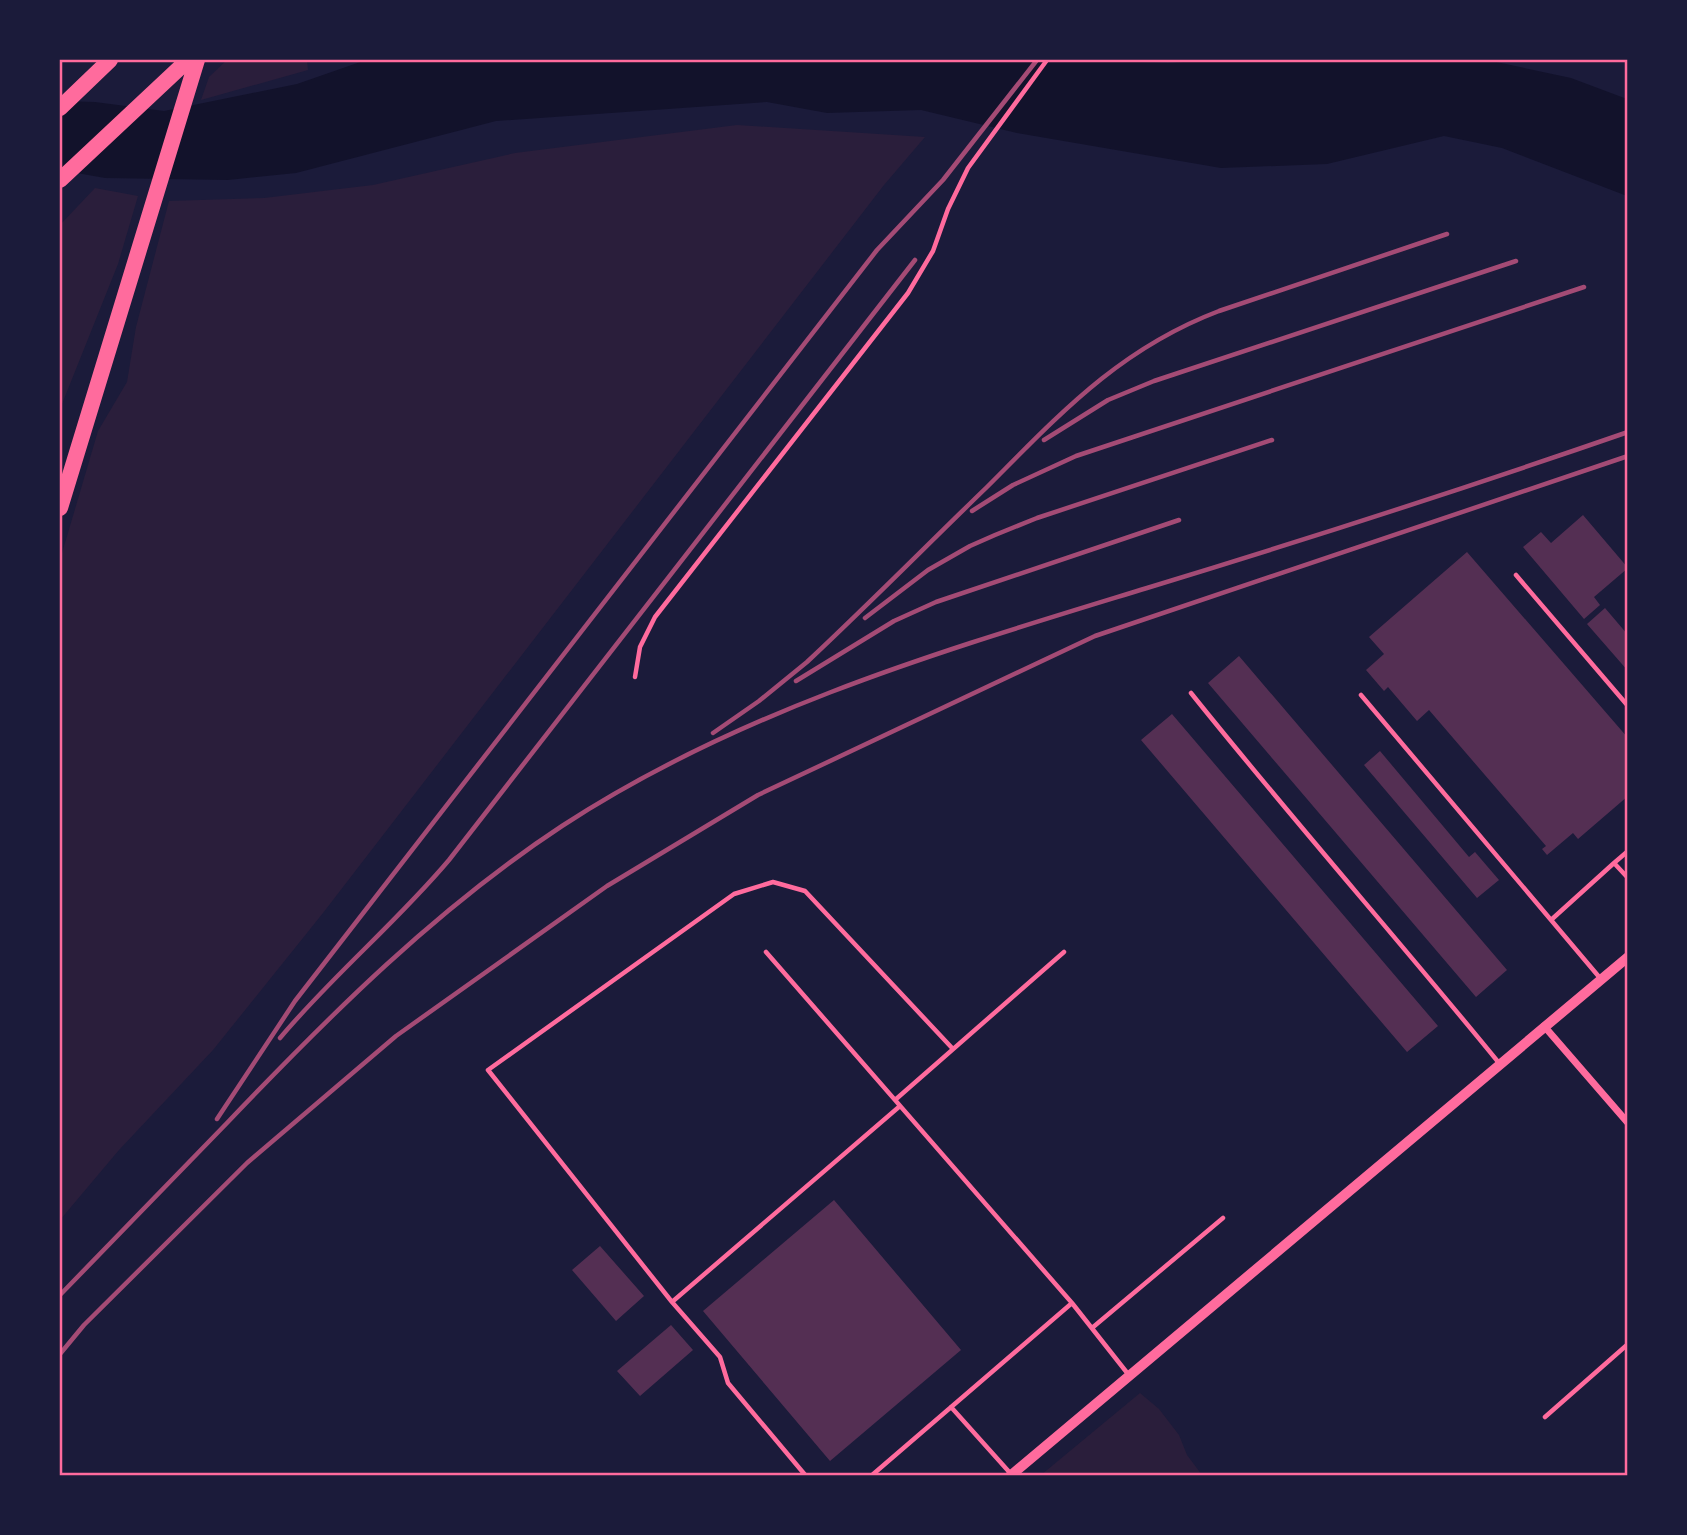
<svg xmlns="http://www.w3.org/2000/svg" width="1687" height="1535" font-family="'IBM Plex Sans',sans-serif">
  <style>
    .green { fill: #2a1e3b }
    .water { fill: #12122b }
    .building { fill: #542f53 }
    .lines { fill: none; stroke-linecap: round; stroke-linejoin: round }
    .service { stroke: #ff6b9d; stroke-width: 4.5 }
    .minor { stroke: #ff6b9d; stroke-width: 7 }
    .tertiary { stroke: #ff6b9d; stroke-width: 10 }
    .motorway { stroke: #ff6b9d; stroke-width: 16 }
    .rail { stroke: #a44b75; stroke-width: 4.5 }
    .neatline { fill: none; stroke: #ff6b9d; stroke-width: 2.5 }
  </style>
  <rect width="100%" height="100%" fill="#1b1b3a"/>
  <path class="green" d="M 227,60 L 307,60 L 308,70 L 201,100 L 209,77 Z
    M 737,125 L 925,137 L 884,185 L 323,913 L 213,1050 L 119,1150 L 60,1220 L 60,560 L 98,431 L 127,382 L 136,327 L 169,201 L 264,198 L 373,185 L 515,153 Z
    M 95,188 L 138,196 L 118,264 L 60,409 L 60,225 Z
    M 1140,1393 L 1159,1409 L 1179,1435 L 1187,1455 L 1202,1475 L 1041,1475 Z"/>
  <path class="water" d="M 366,60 L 1085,60 L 1168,63 L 1216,60 L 1487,60 L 1571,78 L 1627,99 L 1627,196 L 1502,148 L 1444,136 L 1327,164 L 1221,168 L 1017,133 L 921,110 L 827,113 L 767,102 L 496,121 L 296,173 L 228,180 L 105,178 L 60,170 L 60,101 L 95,102 L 164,111 L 297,84 Z"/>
  <path class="building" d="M 1583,515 L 1628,568 L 1594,597 L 1600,605 L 1584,619 L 1523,547 L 1541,532 L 1551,543 Z
    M 1467,552 L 1628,738 L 1628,796 L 1578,839 L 1573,833 L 1547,855 L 1542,849 L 1546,846 L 1429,710 L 1417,721 L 1388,687 L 1384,691 L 1366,670 L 1384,654 L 1369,637 Z
    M 1605,608 L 1628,635 L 1628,671 L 1587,624 Z
    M 1239,656 L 1507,970 L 1476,997 L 1208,683 Z
    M 1172,714 L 1438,1026 L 1407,1052 L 1141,740 Z
    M 1380,751 L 1469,857 L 1475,852 L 1499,880 L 1477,898 L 1364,765 Z
    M 834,1200 L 961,1350 L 830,1461 L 703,1311 Z
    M 600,1246 L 644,1296 L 616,1321 L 572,1270 Z
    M 671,1325 L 693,1350 L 640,1396 L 617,1371 Z"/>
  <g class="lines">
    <path class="service" d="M 1516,575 L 1628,706
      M 635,677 L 640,647 L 655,617 L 908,293 L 933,251 L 948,209 L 968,168 L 1047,60
      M 1191,693 C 1291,818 1398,939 1499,1063
      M 1361,695 L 1600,978
      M 1614,863 L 1628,851
      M 1551,920 L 1614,863 L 1628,878
      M 766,952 L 1072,1303 L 1128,1374
      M 895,1100 L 1064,952
      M 672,1302 L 488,1070 L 734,894 L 773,882 L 805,891 L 953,1049
      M 1092,1328 L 1223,1218
      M 951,1407 L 1011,1474
      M 1545,1417 L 1628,1344
      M 806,1476 L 728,1383 L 720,1357 L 672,1302 L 900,1106
      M 871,1476 L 1072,1303"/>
    <path class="minor" d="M 1544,1026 L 1628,1123"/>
    <path class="tertiary" d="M 1010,1476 L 1628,957"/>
    <path class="motorway" d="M 60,108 L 110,60
      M 60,180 L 188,60
      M 60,508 L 197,60"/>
    <path class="rail" d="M 1044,440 L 1108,400 L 1154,381 L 1516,261
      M 972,511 L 1013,485 L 1076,456 L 1584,287
      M 865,618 L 928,570 L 970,546 L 995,535 L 1037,518 L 1272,440
      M 796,681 L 894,621 L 936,602 L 1179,520
      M 713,733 L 759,701 L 807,662 C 868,605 927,545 987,487 C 1060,414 1119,349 1219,311 L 1447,234
      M 280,1038 C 333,975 396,923 449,860 L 915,260
      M 217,1119 L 295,1001 L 877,250 L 943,180 L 1037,60
      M 60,1295 C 115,1238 170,1181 226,1124 C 330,1015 436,909 562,826 C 741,709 945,650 1147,588 C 1308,539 1469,487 1628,432
      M 60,1354 L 84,1325 L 247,1163 L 396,1036 L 607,886 L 758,795 L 1095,636 L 1628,456"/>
  </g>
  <rect width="1687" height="1535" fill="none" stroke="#1b1b3a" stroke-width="122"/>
  <rect x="61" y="61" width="1565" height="1413" class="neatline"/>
</svg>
